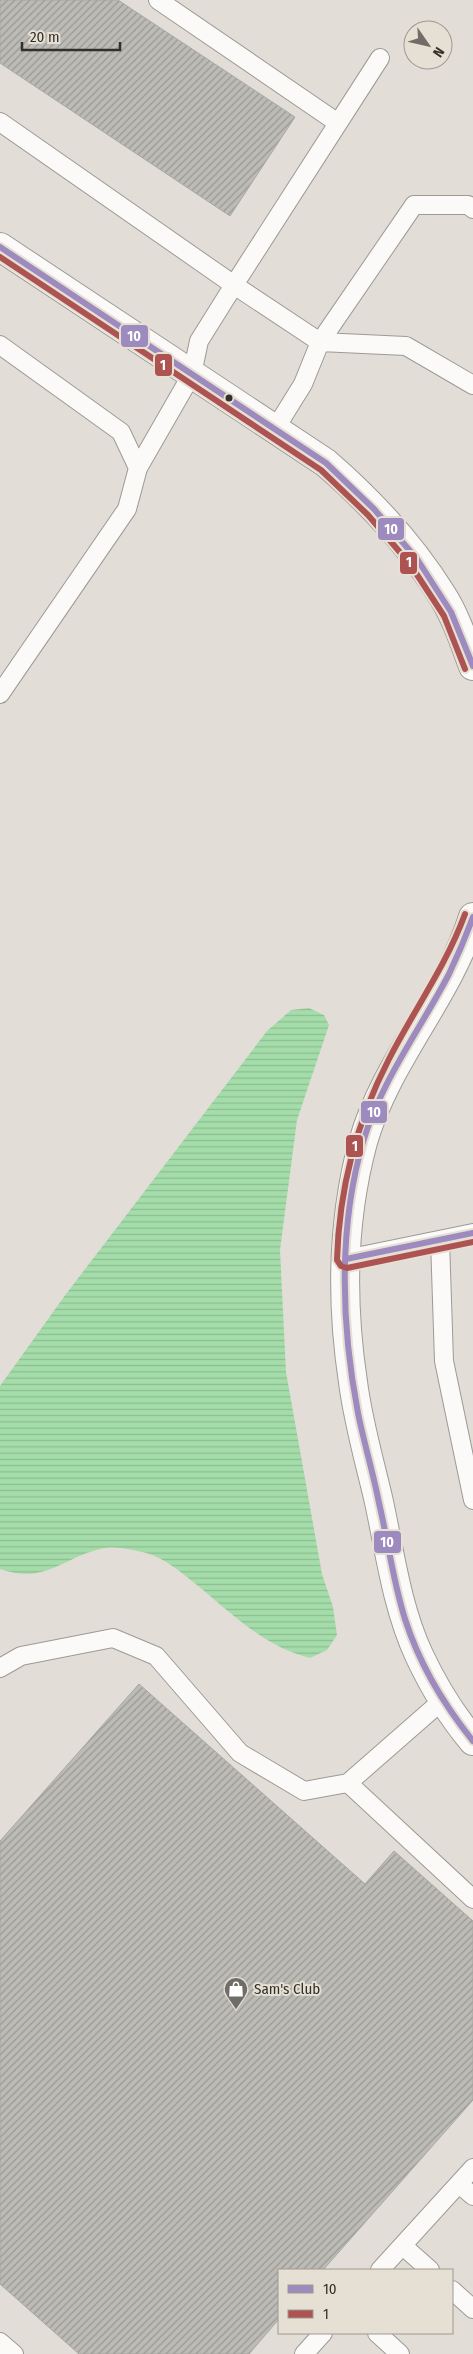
<svg xmlns="http://www.w3.org/2000/svg" width="473" height="2354" font-family="'Fira Sans Condensed',sans-serif">
  <style>
    .water { fill: url(#water-rules) }
    .building { fill: url(#building-hatch); stroke: #a9a8a3 }
    .lines { fill: none; stroke-linecap: round; stroke-linejoin: round }
    .service-casing { stroke: #9d9a95; stroke-width: 20 }
    .minor-casing { stroke: #9d9a95; stroke-width: 30 }
    .service { stroke: #fbfaf9; stroke-width: 18 }
    .minor { stroke: #fbfaf9; stroke-width: 28 }
    .bus-1-casing { stroke: #e6dfd3; stroke-width: 10 }
    .bus-2-casing { stroke: #e6dfd3; stroke-width: 10 }
    .bus-1 { stroke: #9d8abe; stroke-width: 6 }
    .bus-2 { stroke: #ad5453; stroke-width: 6 }
    .bus-dot { fill: #33302c; stroke: #e6dfd3; stroke-width: 2 }
    .labels { text-anchor: middle; stroke-width: 4; stroke-linejoin: round; paint-order: stroke }
    .poi-label { font-size: 15px; fill: #33302c; stroke: #e6dfd3; text-anchor: start }
    .line-badge { stroke: #e6dfd3; stroke-width: 2 }
    .badge-label { font-size: 14px; text-anchor: middle; font-weight: bold; fill: #fff }
  </style>
  <defs>
    <pattern id="water-rules" width="6" height="5" patternUnits="userSpaceOnUse" patternTransform="scale(1.25)"><rect width="6" height="5" fill="#a4dcaa"/><path d="M0 2.5h6" fill="none" stroke="#8ebd92"/></pattern>
    <pattern id="building-hatch" width="6" height="6" patternUnits="userSpaceOnUse" patternTransform="scale(1.25)"><rect width="6" height="6" fill="#bcbbb5"/><path d="M-1 1l2-2M0 6l6-6M5 7l2-2" fill="none" stroke="#999893"/></pattern>
  </defs>
  <rect width="100%" height="100%" fill="#e2ded7"/>
  <path class="water" d="M 309,1008 L 324,1015 L 329,1025 L 297,1120 L 280,1250 L 286,1372 L 322,1574 L 333,1607 L 337,1635 L 327,1650 L 310,1658 C 265,1647 232,1614 197,1585 C 182,1573 165,1558 146,1553 C 135,1550 115,1546 104,1548 C 62,1557 47,1585 0,1569 L 0,1386 L 66,1294 L 267,1031 L 291,1010 Z"/>
  <path class="building" d="M 0,0 L 118,0 L 295,117 L 230,216 L 0,63 Z
    M 139,1684 L 365,1884 L 394,1851 L 473,1921 L 473,2100 L 323,2270 L 279,2270 L 279,2319 L 249,2354 L 79,2354 L 0,2284 L 0,1841 Z"/>
  <g class="lines">
    <g class="service-casing">
      <path id="service" d="M 158,0 L 338,123
        M 0,122 L 234,285 L 199,341 L 192,374 L 138,468
        M 320,342 L 414,205 L 468,205 L 473,209
        M 320,342 L 406,346 L 473,385
        M 0,345 L 121,432 L 138,468 L 127,509 L 0,694
        M 275,429 L 303,384 L 320,342 L 234,285 L 380,58
        M 440,1240 L 444,1361 L 473,1500
        M 346,1259 L 473,1233
        M 0,1668 L 21,1656 L 113,1638 L 156,1656 L 240,1753 L 304,1791 L 348,1783 L 444,1699
        M 348,1783 L 473,1899
        M 459,2184 L 473,2196
        M 403,2246 L 430,2270
        M 380,2270 L 473,2168
        M 452,2290 L 473,2309
        M 377,2333 L 400,2354
        M 0,2342 L 14,2354
        M 304,2354 L 323,2333"/>
    </g>
    <g class="minor-casing">
      <path id="minor" d="M 0,247 L 326,463 C 371,502 411,545 442,595 C 456,617 464,642 473,666
        M 473,917 C 448,997 386,1061 363,1142 C 342,1220 341,1303 353,1382 C 358,1422 370,1463 379,1502 C 390,1553 397,1608 419,1655 C 433,1685 452,1716 473,1741"/>
    </g>
    <use href="#service" class="service"/>
    <use href="#minor" class="minor"/>
    <g class="bus-1-casing">
      <path id="bus-1" d="M 0,247 L 326,463 L 374,509 L 417,559 L 451,612 L 473,666
        M 473,917 C 466,936 458,955 449,974 C 420,1030 381,1081 363,1142 C 338,1228 341,1325 358,1413 C 364,1443 373,1472 379,1503 C 388,1541 393,1581 405,1619 C 419,1663 444,1705 473,1741
        M 346,1259 L 473,1233"/>
    </g>
    <g class="bus-2-casing">
      <path id="bus-2" d="M 0,257 L 321,470 L 368,515 L 410,564 L 444,616 L 465,669
        M 465,914 C 446,966 414,1010 389,1059 C 357,1121 339,1190 337,1260 L 341,1266 L 347,1268 L 473,1242"/>
    </g>
    <use href="#bus-1" class="bus-1"/>
    <use href="#bus-2" class="bus-2"/>
  </g>
  <defs>
    <g id="shop-pin" transform="scale(1.25)"><path d="M0 17L-7.5 6A9.5 9.5 0 1 1 7.5 6Z" fill="#706d68" stroke="#e6dfd3"/><path d="M-5-2.5h2.3a2.7 3.5 0 0 1 5.4 0H5L5.5 6h-11ZM-1.5-2.5h3a1.5 2.3 0 0 0-3 0Z" fill="#fff"/></g>
  </defs>
  <g fill-rule="evenodd">
    <use href="#shop-pin" x="236" y="1989"/>
  </g>
  <circle class="bus-dot" cx="229" cy="398" r="4.5"/>
  <g class="labels">
    <g class="poi-label">
      <text x="254" y="1994">Sam's Club</text>
    </g>
  </g>
  <g class="line-badge">
    <rect x="120" y="324" width="29" height="24" rx="5" fill="#9d8abe"/>
    <rect x="154" y="353" width="19" height="24" rx="5" fill="#ad5453"/>
    <rect x="377" y="517" width="28" height="24" rx="5" fill="#9d8abe"/>
    <rect x="399" y="551" width="19" height="24" rx="5" fill="#ad5453"/>
    <rect x="360" y="1100" width="28" height="24" rx="5" fill="#9d8abe"/>
    <rect x="345" y="1134" width="19" height="24" rx="5" fill="#ad5453"/>
    <rect x="373" y="1530" width="29" height="24" rx="5" fill="#9d8abe"/>
  </g>
  <g class="badge-label">
    <text x="134" y="341">10</text>
    <text x="163" y="370">1</text>
    <text x="391" y="534">10</text>
    <text x="409" y="567">1</text>
    <text x="374" y="1117">10</text>
    <text x="355" y="1151">1</text>
    <text x="387" y="1547">10</text>
  </g>
  <rect x="278" y="2269" width="175" height="65" fill="#e6dfd3" stroke="#9e9990"/>
  <rect x="288" y="2285" width="25" height="8" fill="#9d8abe" stroke="#9e9990"/>
  <text x="323" y="2294" font-size="15" fill="#33302c">10</text>
  <rect x="288" y="2310" width="25" height="8" fill="#ad5453" stroke="#9e9990"/>
  <text x="323" y="2319" font-size="15" fill="#33302c">1</text>
  <g transform="translate(428 45) rotate(124)"><circle r="24" fill="#e6dfd3" stroke="#9e9990"/>
  <path d="M0-4L9 19L0 12L-9 19Z" fill="#706d68"/>
  <text y="-8" font-size="14" font-weight="bold" text-anchor="middle" fill="#33302c">N</text>
  </g>
  <path d="M22 42v8h98v-8" fill="none" stroke="#33302c" stroke-width="2.5"/>
  <text x="30" y="42" font-size="15" fill="#33302c" stroke="#e6dfd3" stroke-width="4" paint-order="stroke">20 m</text>
</svg>
